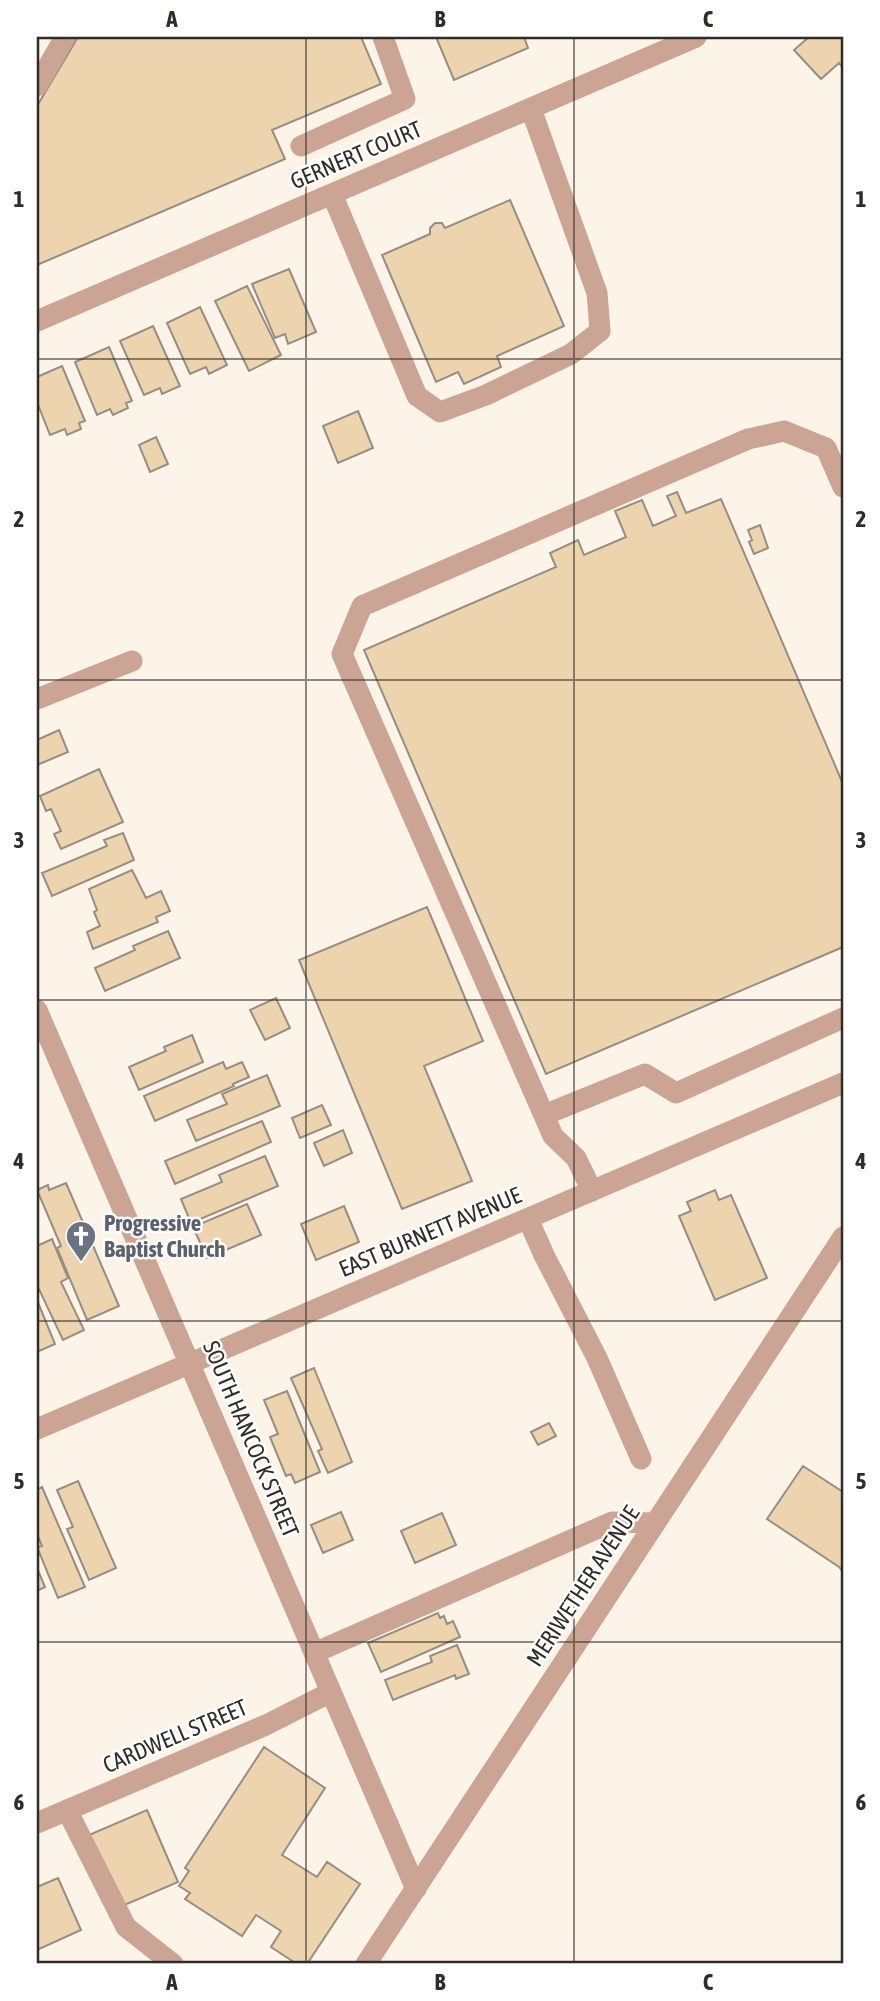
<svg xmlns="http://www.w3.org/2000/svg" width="880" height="2001" font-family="'Asap Condensed',sans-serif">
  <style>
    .building { fill: #edd4ae; stroke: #958e83; stroke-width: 2 }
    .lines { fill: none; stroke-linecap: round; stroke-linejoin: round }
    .minor { stroke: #cca494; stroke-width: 21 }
    .grid { fill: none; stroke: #302d29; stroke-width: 2; stroke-opacity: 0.55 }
    .labels { text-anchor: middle; stroke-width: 5; stroke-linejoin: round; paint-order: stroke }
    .street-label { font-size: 23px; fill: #302d29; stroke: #fff }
    .worship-label { font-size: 23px; font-weight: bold; fill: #5b616d; stroke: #fff; text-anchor: start }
    .neatline { fill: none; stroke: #302d29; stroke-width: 2.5 }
    .grid-label { font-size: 23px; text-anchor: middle; font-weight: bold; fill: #302d29 }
  </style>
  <rect width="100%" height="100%" fill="#fdf4e9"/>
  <path class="building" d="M 78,37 L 361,37 L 381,84 L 272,130 L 285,159 L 37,265 L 37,106 Z
    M 436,37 L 524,37 L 528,48 L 454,80 Z
    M 809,37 L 843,37 L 843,68 L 839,63 L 821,79 L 794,50 Z
    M 510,200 L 564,326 L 497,356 L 501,367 L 464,384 L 458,372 L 436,382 L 382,255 L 430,234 L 430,228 L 435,223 L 442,223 L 445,228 Z
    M 289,269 L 316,332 L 288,344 L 285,334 L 275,338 L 252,284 Z
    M 247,286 L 281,355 L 249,371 L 215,301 Z
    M 200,307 L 227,365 L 209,374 L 206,367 L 190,374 L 167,323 Z
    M 153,326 L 180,386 L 162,394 L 160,388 L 144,395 L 120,341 Z
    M 109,347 L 132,401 L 126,403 L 128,408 L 113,415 L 110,409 L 97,415 L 75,362 Z
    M 62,366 L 85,421 L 79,423 L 81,429 L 67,435 L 65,429 L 50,435 L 37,402 L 37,377 Z
    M 358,411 L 373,448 L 338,463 L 323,426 Z
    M 156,437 L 168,464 L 150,472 L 139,445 Z
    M 677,492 L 686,513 L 721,499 L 843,784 L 843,947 L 546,1074 L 364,650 L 556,567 L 550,553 L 578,540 L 584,555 L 626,537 L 615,511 L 642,500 L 653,526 L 676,516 L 667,496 Z
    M 760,525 L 768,548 L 754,554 L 749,542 L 752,540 L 748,530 Z
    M 59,730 L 68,752 L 37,765 L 37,740 Z
    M 99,769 L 123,822 L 61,849 L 54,834 L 61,831 L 51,809 L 46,811 L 40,796 Z
    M 123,833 L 134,860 L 52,896 L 42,873 L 107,846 L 104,840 Z
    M 132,870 L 146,898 L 161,891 L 170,911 L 156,917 L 158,922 L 93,949 L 87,932 L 100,926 L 94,912 L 97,910 L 89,889 Z
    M 427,907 L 483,1041 L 424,1066 L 472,1181 L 402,1209 L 299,960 Z
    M 168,931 L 180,958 L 105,991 L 95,968 L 135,950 L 133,946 Z
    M 276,998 L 290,1028 L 265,1040 L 250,1010 Z
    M 192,1035 L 203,1062 L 139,1090 L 129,1067 L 166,1051 L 164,1047 Z
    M 223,1062 L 226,1069 L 242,1062 L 249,1077 L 233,1084 L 234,1086 L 155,1121 L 144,1096 Z
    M 267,1075 L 280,1106 L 196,1141 L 187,1120 L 227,1104 L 222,1094 Z
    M 322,1105 L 331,1125 L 300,1138 L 292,1118 Z
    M 262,1121 L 271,1142 L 175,1184 L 165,1161 Z
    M 343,1130 L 352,1153 L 324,1166 L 314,1143 Z
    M 265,1156 L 278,1186 L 191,1223 L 181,1199 L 222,1182 L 219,1175 Z
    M 66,1183 L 119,1306 L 87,1320 L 57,1248 L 61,1246 L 37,1190 L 48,1185 L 49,1190 Z
    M 715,1190 L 719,1200 L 731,1195 L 767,1278 L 715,1300 L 679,1216 L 691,1211 L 687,1202 Z
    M 247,1204 L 261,1235 L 207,1258 L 193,1227 Z
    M 344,1206 L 359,1242 L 316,1260 L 301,1224 Z
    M 52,1239 L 68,1278 L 61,1282 L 84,1330 L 63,1340 L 37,1285 L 37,1246 Z
    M 37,1300 L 55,1344 L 37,1352 Z
    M 314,1368 L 352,1462 L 328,1473 L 318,1451 L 322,1449 L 291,1378 Z
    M 287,1391 L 320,1472 L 295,1483 L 291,1474 L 286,1476 L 270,1437 L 278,1434 L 264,1400 Z
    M 549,1423 L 556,1436 L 538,1445 L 531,1432 Z
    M 803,1466 L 843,1492 L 843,1572 L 839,1567 L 767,1519 Z
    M 78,1481 L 116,1568 L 89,1580 L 67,1529 L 73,1527 L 57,1490 Z
    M 42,1487 L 85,1587 L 58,1598 L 37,1547 L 42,1546 L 37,1534 L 37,1490 Z
    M 341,1512 L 353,1540 L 323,1553 L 311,1525 Z
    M 442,1513 L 456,1545 L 415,1563 L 401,1531 Z
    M 37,1568 L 45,1587 L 37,1591 Z
    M 438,1613 L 440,1618 L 444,1616 L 447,1624 L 453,1621 L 460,1637 L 381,1672 L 368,1643 Z
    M 457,1645 L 469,1674 L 456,1679 L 455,1675 L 393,1700 L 385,1680 L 432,1662 L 430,1656 Z
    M 264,1747 L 325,1788 L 282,1855 L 317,1877 L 327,1862 L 360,1884 L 307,1964 L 297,1964 L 271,1947 L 281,1931 L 256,1915 L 242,1936 L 185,1899 L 190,1893 L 179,1886 L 189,1871 L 185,1868 Z
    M 147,1810 L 178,1882 L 120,1907 L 89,1835 Z
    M 58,1878 L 81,1930 L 37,1950 L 37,1887 Z"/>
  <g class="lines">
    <path class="minor" d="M 37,86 L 65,37
      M 301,146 L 405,99 L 383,37
      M 332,194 L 417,396 L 440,412 L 486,395 L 571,354 L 600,331 L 597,293 L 531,109
      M 37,321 L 696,37
      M 37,699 L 132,661
      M 37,1010 L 416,1889
      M 544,1115 L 645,1074 L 676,1093 L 843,1018
      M 592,1191 L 576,1158 L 553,1136 L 342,654 L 362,606 L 748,439 L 784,431 L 826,448 L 843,487
      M 528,1219 L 544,1255 L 597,1358 L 641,1459
      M 37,1429 L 843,1083
      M 314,1653 L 612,1522 L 655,1523
      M 67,1810 L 126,1927 L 173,1964
      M 37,1823 L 266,1725 L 331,1692
      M 366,1964 L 843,1237"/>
  </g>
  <path class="grid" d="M 306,37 L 306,1964M 574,37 L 574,1964M 37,359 L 843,359M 37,680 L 843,680M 37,1000 L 843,1000M 37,1321 L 843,1321M 37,1642 L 843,1642"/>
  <defs>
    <g id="church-pin" transform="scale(1.575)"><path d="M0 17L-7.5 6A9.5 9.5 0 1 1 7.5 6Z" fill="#6b7280" stroke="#fff"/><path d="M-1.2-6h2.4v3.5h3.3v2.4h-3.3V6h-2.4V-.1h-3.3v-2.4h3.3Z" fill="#fff"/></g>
  </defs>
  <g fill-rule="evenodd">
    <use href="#church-pin" x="81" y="1236"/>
  </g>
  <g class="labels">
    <g class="street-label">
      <text transform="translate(356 155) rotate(-23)" y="8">GERNERT COURT</text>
      <text transform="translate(430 1232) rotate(-23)" y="8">EAST BURNETT AVENUE</text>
      <text transform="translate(251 1439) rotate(67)" y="8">SOUTH HANCOCK STREET</text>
      <text transform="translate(583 1586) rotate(-57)" y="8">MERIWETHER AVENUE</text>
      <text transform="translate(175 1736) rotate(-23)" y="8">CARDWELL STREET</text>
    </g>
    <g class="worship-label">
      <text x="104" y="1231">Progressive<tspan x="104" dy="26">Baptist Church</tspan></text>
    </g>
  </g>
  <rect width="880" height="2001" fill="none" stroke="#ffffff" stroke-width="77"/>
  <rect x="38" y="38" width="804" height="1924" class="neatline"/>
  <g class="grid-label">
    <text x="172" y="27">A</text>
    <text x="440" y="27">B</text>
    <text x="708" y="27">C</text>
    <text x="19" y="207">1</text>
    <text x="861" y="207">1</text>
    <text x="19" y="527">2</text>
    <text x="861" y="527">2</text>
    <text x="19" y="848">3</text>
    <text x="861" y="848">3</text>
    <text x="19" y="1169">4</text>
    <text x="861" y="1169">4</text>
    <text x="19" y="1489">5</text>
    <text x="861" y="1489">5</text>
    <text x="19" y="1810">6</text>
    <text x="861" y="1810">6</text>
    <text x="172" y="1990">A</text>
    <text x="440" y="1990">B</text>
    <text x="708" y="1990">C</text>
  </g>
</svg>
